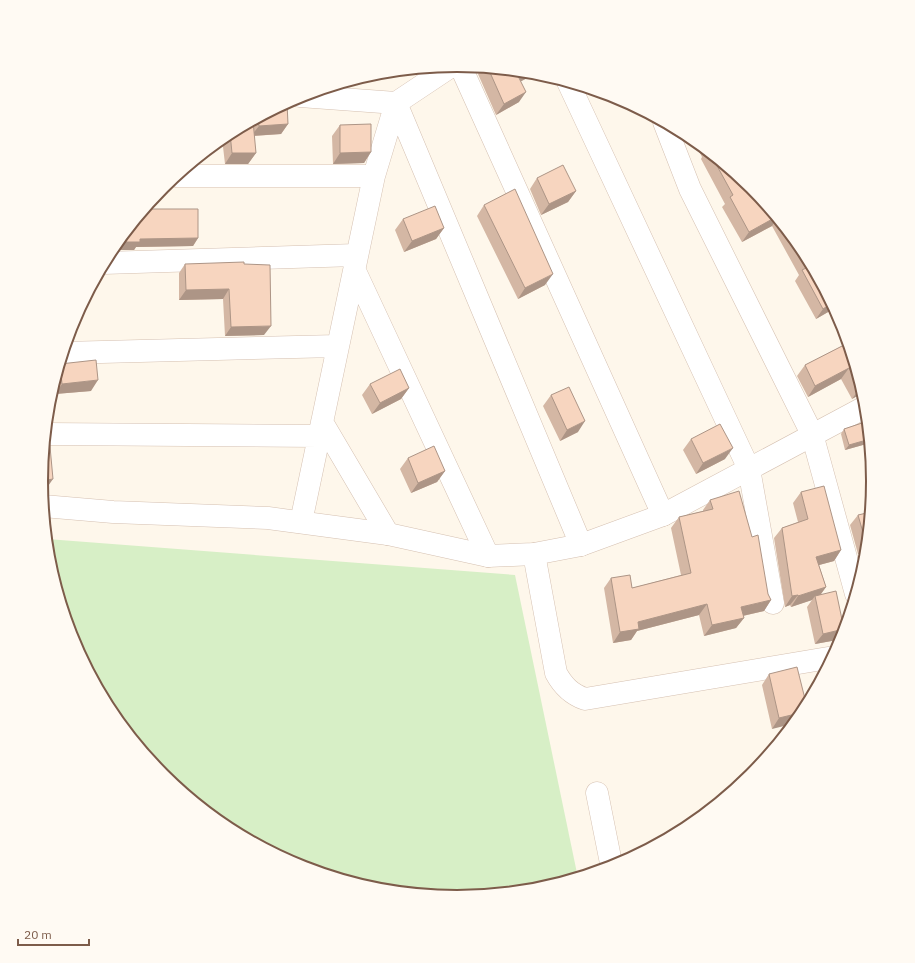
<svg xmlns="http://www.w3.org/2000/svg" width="915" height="963" font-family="'IBM Plex Sans',sans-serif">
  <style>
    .green { fill: #d7efc6 }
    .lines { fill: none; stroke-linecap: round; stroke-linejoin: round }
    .minor-casing { stroke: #d5c0b1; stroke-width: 23 }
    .tertiary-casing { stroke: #d5c0b1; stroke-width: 23 }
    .minor { stroke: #fff; stroke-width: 22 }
    .tertiary { stroke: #fff; stroke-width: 22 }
    .wall { fill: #d4b7a4 }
    .shaded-wall { fill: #ad9586 }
    .building { fill: #f7d5bf; stroke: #ad9586 }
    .rim { fill: none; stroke: #7d5c4a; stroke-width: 2 }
  </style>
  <rect width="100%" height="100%" fill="#fef7eb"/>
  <path class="green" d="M 47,539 L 515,575 L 578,878 L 539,890 L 457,898 L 376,890 L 298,866 L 226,828 L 163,776 L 111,713 L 73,641 L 49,563 Z"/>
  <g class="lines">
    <g class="minor-casing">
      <path id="minor" d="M 460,65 L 663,515
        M 568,82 L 749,469 L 773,603
        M 300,96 L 396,103 L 581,545
        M 664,122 L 690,189 L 812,434 L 856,594
        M 177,176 L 374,176
        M 104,263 L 356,255
        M 355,271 L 488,556
        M 63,353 L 337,346
        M 322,422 L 388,534
        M 46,434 L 319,436
        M 301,522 L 374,176 L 396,103 L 453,65
        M 534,554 L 556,673 C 563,686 571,694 585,699 L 834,657
        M 597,793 L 612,868"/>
    </g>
    <g class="tertiary-casing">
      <path id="tertiary" d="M 43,506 L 113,512 L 268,518 L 388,534 L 488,556 L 534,554 L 581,545 L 663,515 L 867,406"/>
    </g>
    <use href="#minor" class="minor"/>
    <use href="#tertiary" class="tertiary"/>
  </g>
  <path class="wall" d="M 483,67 L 537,73 L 521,81 L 519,102 L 496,115 L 478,74 Z
    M 596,90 L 605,93 L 598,96 Z
    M 287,103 L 288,124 L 281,134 L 254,136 L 256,153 L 248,164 L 225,164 L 222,138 L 226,135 Z
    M 340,125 L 371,152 L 364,163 L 333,164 L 332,136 Z
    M 693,139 L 752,187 L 804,250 L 835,308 L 816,319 L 795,281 L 799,275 L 772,226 L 742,242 L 722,207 L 725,204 L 701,159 L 702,157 Z
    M 537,178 L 576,191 L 568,202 L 541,215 L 530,189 Z
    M 484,205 L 545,285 L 518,299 L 477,216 Z
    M 145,209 L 198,238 L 193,246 L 136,247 L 134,250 L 113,250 L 113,248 Z
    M 403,219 L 444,228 L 436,239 L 404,252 L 395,230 Z
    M 185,264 L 244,264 L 264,335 L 225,336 L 223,299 L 179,300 L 179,273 Z
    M 848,343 L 864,392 L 852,399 L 841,379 L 808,397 L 797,376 L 805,365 Z
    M 60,364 L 91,391 L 55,394 L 54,385 Z
    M 370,384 L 409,388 L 401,399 L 372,414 L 362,395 Z
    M 551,395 L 578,432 L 560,441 L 543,406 Z
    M 868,421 L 870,443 L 845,450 L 841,434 L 844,429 Z
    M 691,439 L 725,459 L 696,474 L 683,450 Z
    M 408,458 L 445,471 L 437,482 L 411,493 L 400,469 Z
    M 801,492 L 841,550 L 834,561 L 819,565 L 826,587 L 821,594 L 844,629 L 837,640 L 815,644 L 807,607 L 812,600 L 791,607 L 790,605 L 785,607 L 774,538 L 782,528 L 798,522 L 793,503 Z
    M 710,500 L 768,594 L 771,600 L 764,611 L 743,616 L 744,618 L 736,628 L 704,636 L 699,615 L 637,631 L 631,640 L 613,643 L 604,588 L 611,578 L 632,588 L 681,575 L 671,528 L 679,517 L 703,511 L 703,510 Z
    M 871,512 L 867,557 L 862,558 L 861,553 L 858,554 L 850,525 L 858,515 Z
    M 769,674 L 807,707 L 772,729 L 762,685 Z"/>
  <path class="shaded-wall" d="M 526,72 L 537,73 L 510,87 L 518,76 Z
    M 526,92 L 519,102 L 496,115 L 504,104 Z
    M 601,92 L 605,93 L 598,96 Z
    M 288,124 L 281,134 L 251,136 L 259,126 Z
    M 371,152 L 364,163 L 333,164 L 340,153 Z
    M 232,153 L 256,153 L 248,164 L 225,164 Z
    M 576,191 L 568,202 L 541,215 L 549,204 Z
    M 776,217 L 777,218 L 772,226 L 742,242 L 749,232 Z
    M 444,228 L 436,239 L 404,252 L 412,241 Z
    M 198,238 L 193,246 L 136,247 L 134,250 L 113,250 L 118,242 L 140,239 Z
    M 553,274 L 545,285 L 518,299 L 525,288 Z
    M 229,289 L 223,299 L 179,300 L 186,290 Z
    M 832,303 L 835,308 L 816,319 L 823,309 Z
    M 271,326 L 264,335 L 225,336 L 231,327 Z
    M 849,368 L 841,379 L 808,397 L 815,386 Z
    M 98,380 L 91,391 L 55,394 L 62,384 Z
    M 862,387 L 864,392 L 852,399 L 860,388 Z
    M 409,388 L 401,399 L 372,414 L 380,403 Z
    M 585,421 L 578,432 L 560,441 L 567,430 Z
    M 870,439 L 870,443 L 845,450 L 849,445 Z
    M 733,448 L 725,459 L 696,474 L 703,463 Z
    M 445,471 L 437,482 L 411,493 L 418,483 Z
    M 53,479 L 46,489 L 42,489 L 41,481 Z
    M 866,543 L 868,543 L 861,553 L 858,554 Z
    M 841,550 L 834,561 L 808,568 L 816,557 Z
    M 867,551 L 867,557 L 862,558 Z
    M 826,587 L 818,598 L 815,596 L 812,600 L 791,607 L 798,596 Z
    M 798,595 L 790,605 L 785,607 L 792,596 Z
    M 771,600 L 764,611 L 733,618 L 741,607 Z
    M 707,604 L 699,615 L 637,631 L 631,640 L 613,643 L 620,632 L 638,622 Z
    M 744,618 L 736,628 L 704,636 L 712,625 Z
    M 844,629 L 837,640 L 815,644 L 823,634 Z
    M 804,712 L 796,723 L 772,729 L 779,718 Z"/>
  <path class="building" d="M 488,68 L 526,72 L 518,76 L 526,92 L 504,104 Z
    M 287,103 L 288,124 L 259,126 L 258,118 Z
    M 253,121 L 256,153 L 232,153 L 230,133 Z
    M 371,124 L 371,152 L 340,153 L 340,125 Z
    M 710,153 L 752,187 L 776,217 L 749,232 L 730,197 L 733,195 Z
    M 563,165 L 576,191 L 549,204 L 537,178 Z
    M 515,189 L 553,274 L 525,288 L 484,205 Z
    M 435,206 L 444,228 L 412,241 L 403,219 Z
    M 145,209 L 198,209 L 198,238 L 140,239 L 140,242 L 118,242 L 118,241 Z
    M 787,229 L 804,250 L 832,303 L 823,309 L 802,270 L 808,267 Z
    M 244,262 L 244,264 L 270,265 L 271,326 L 231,327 L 229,289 L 186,290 L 185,264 Z
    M 848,343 L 862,387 L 860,388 L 849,368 L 815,386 L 805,365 Z
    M 96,360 L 98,380 L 62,384 L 60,364 Z
    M 400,369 L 409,388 L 380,403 L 370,384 Z
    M 569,387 L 585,421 L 567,430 L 551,395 Z
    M 868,421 L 870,439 L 849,445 L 844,429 Z
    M 720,424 L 733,448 L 703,463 L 691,439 Z
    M 46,434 L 49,436 L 53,479 L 41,481 Z
    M 434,446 L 445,471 L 418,483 L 408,458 Z
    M 824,486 L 841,550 L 816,557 L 826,587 L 798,596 L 798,595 L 792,596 L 782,528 L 808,519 L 801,492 Z
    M 739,491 L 752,537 L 758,535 L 768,594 L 771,600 L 741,607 L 744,618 L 712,625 L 707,604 L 638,622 L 639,629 L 620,632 L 611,578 L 630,575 L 632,588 L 691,573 L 679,517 L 713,509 L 710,500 Z
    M 871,512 L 868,543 L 866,543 L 858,515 Z
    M 836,591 L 844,629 L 823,634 L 815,596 Z
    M 797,667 L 807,707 L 804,712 L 779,718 L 769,674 Z"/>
  <path d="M0 0H915V963H0ZM48 481a409 409 0 1 1 818 0a409 409 0 1 1-818 0Z" fill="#fffaf3" fill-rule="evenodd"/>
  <path class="rim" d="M48 481a409 409 0 1 1 818 0a409 409 0 1 1-818 0Z"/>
  <path d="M18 939v6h71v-6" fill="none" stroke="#7d5c4a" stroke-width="2"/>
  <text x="24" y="939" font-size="12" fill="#7d5c4a" stroke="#fffaf3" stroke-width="3" paint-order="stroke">20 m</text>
</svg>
